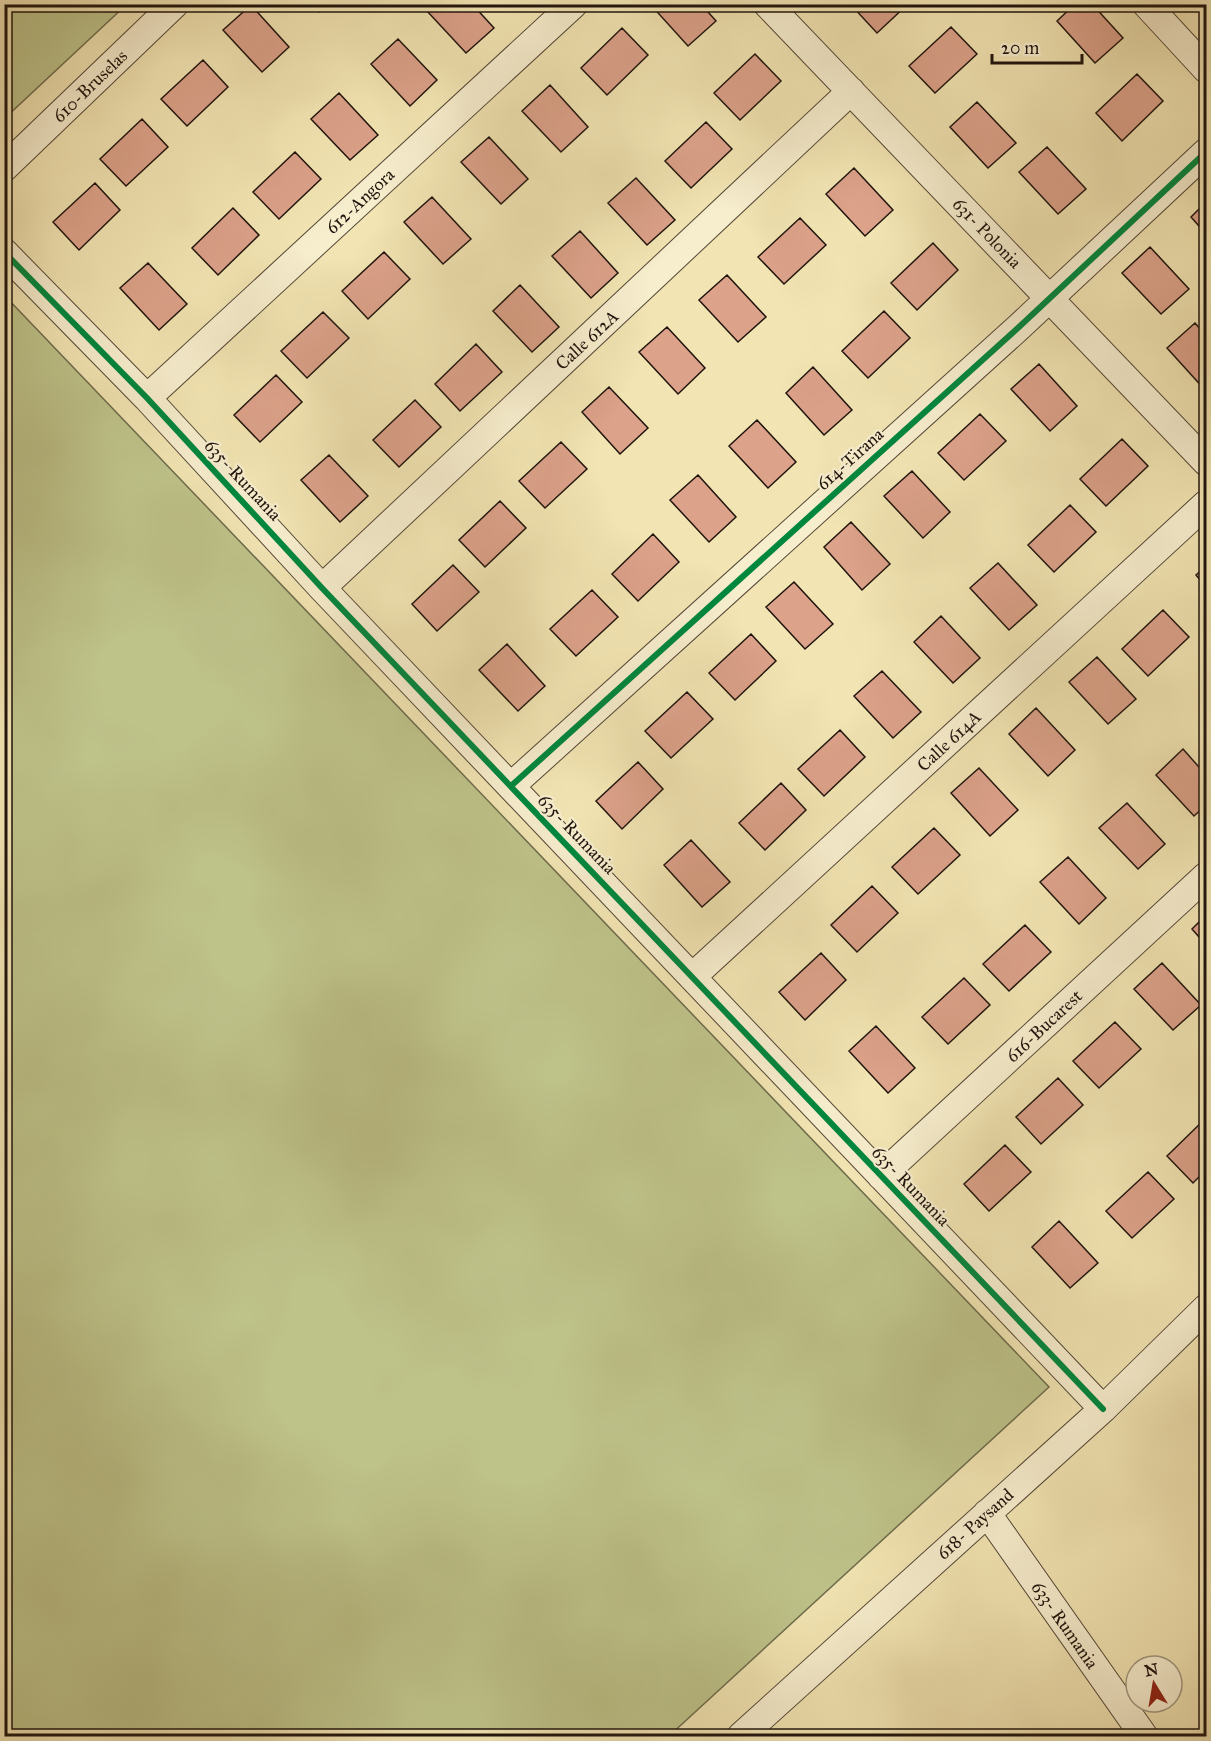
<svg xmlns="http://www.w3.org/2000/svg" width="1211" height="1741" font-family="'IM FELL Great Primer',serif">
  <style>
    .green { fill: #bec38a; stroke: #6e6c4c; stroke-width: 1.5 }
    .building { fill: #dca28a; stroke: #1f140e; stroke-width: 1.5 }
    .lines { fill: none; stroke-linecap: round; stroke-linejoin: round }
    .minor-casing { stroke: #544837; stroke-width: 29 }
    .minor { stroke: #f7eece; stroke-width: 27 }
    .cycleway-casing { stroke: #f7eece; stroke-width: 10 }
    .cycleway { stroke: #00873e; stroke-width: 6 }
    .labels { text-anchor: middle; stroke-width: 4.5; stroke-linejoin: round; paint-order: stroke }
    .street-label { font-size: 18px; fill: #1f140e; stroke: #f7eece }
  </style>
  <rect width="100%" height="100%" fill="#f2e5b3"/>
  <filter id="stains"><feTurbulence type="fractalNoise" baseFrequency=".00333" numOctaves="4"/><feColorMatrix values="0 0 0 0 .2 0 0 0 0 .09 0 0 0 0 .02 0 0 0 .5 -.17"/></filter>
  <radialGradient id="worn" r=".72"><stop offset=".6" stop-color="#630" stop-opacity="0"/><stop offset="1" stop-color="#630" stop-opacity=".3"/></radialGradient>
  <path class="green" d="M 5,4 L 126,4 L 126,5 L 5,118 Z
    M 5,296 L 1049,1387 L 669,1736 L 5,1736 Z"/>
  <path class="building" d="M 312,4 L 327,4 L 319,12 Z
    M 434,4 L 472,4 L 494,28 L 466,53 L 427,11 Z
    M 650,4 L 701,4 L 716,21 L 688,46 Z
    M 854,4 L 908,4 L 877,33 L 852,6 Z
    M 1075,4 L 1092,4 L 1123,38 L 1095,63 L 1057,21 Z
    M 251,5 L 289,47 L 262,72 L 223,30 Z
    M 951,27 L 977,54 L 935,93 L 909,66 Z
    M 622,28 L 648,55 L 607,95 L 581,68 Z
    M 398,39 L 437,80 L 410,106 L 371,64 Z
    M 755,54 L 781,81 L 740,120 L 714,93 Z
    M 203,60 L 228,87 L 187,126 L 161,99 Z
    M 1137,74 L 1163,101 L 1122,141 L 1096,113 Z
    M 550,85 L 588,127 L 561,152 L 522,111 Z
    M 339,93 L 378,135 L 350,160 L 311,119 Z
    M 977,102 L 1016,143 L 988,168 L 950,127 Z
    M 142,119 L 168,147 L 126,186 L 100,159 Z
    M 706,122 L 732,149 L 691,188 L 665,161 Z
    M 489,137 L 528,179 L 501,204 L 461,162 Z
    M 1047,147 L 1086,189 L 1058,214 L 1019,172 Z
    M 295,152 L 321,179 L 279,219 L 253,192 Z
    M 854,168 L 893,210 L 865,236 L 826,194 Z
    M 636,178 L 675,220 L 647,245 L 608,203 Z
    M 95,183 L 120,210 L 79,250 L 53,222 Z
    M 432,197 L 471,239 L 443,264 L 404,222 Z
    M 1206,202 L 1206,234 L 1191,217 Z
    M 233,208 L 259,235 L 218,275 L 192,248 Z
    M 800,218 L 826,245 L 784,284 L 758,257 Z
    M 580,231 L 618,273 L 591,298 L 552,256 Z
    M 933,243 L 958,270 L 917,310 L 891,283 Z
    M 1150,247 L 1189,289 L 1161,314 L 1122,273 Z
    M 384,252 L 410,279 L 368,319 L 342,291 Z
    M 148,263 L 187,304 L 159,330 L 120,288 Z
    M 727,275 L 766,317 L 738,342 L 699,300 Z
    M 520,285 L 559,327 L 532,352 L 493,311 Z
    M 884,311 L 910,338 L 868,378 L 842,351 Z
    M 323,312 L 349,338 L 307,378 L 281,351 Z
    M 1195,323 L 1206,336 L 1206,391 L 1167,348 Z
    M 667,327 L 705,368 L 678,394 L 639,352 Z
    M 476,344 L 502,372 L 460,411 L 435,384 Z
    M 1039,364 L 1077,406 L 1050,431 L 1011,389 Z
    M 813,367 L 852,410 L 824,435 L 786,393 Z
    M 276,375 L 302,402 L 260,442 L 234,415 Z
    M 609,387 L 648,428 L 620,454 L 582,412 Z
    M 415,400 L 441,427 L 399,467 L 373,440 Z
    M 980,414 L 1006,441 L 964,480 L 938,453 Z
    M 757,420 L 796,462 L 768,488 L 729,446 Z
    M 1122,439 L 1148,466 L 1106,506 L 1080,479 Z
    M 561,442 L 587,469 L 545,508 L 519,481 Z
    M 329,455 L 368,496 L 340,522 L 301,480 Z
    M 912,471 L 950,512 L 923,538 L 884,496 Z
    M 698,475 L 736,517 L 709,542 L 670,500 Z
    M 500,501 L 526,528 L 485,567 L 459,540 Z
    M 1070,505 L 1096,532 L 1054,572 L 1028,545 Z
    M 851,522 L 890,564 L 862,590 L 824,547 Z
    M 653,534 L 679,562 L 638,601 L 612,574 Z
    M 998,563 L 1037,605 L 1009,630 L 970,588 Z
    M 453,565 L 479,592 L 437,631 L 412,604 Z
    M 1206,566 L 1206,587 L 1196,575 Z
    M 794,582 L 833,624 L 805,649 L 766,607 Z
    M 592,590 L 618,617 L 576,656 L 550,629 Z
    M 1163,610 L 1189,637 L 1148,676 L 1122,649 Z
    M 941,616 L 980,658 L 953,683 L 914,642 Z
    M 751,634 L 776,661 L 735,700 L 709,673 Z
    M 507,644 L 545,686 L 518,711 L 479,670 Z
    M 1097,657 L 1136,699 L 1108,724 L 1069,682 Z
    M 882,671 L 921,712 L 893,738 L 854,696 Z
    M 687,692 L 713,719 L 671,758 L 645,731 Z
    M 1036,708 L 1075,750 L 1048,776 L 1009,734 Z
    M 840,730 L 865,757 L 824,796 L 798,769 Z
    M 1183,749 L 1206,775 L 1206,805 L 1194,816 L 1156,775 Z
    M 638,762 L 663,789 L 622,829 L 596,801 Z
    M 979,768 L 1018,810 L 990,836 L 951,793 Z
    M 781,783 L 806,810 L 765,850 L 739,823 Z
    M 1127,803 L 1165,844 L 1138,869 L 1099,828 Z
    M 934,828 L 960,855 L 918,894 L 892,867 Z
    M 691,840 L 730,882 L 702,907 L 664,865 Z
    M 1068,857 L 1106,898 L 1079,924 L 1040,882 Z
    M 872,886 L 898,913 L 857,952 L 831,925 Z
    M 1206,915 L 1206,945 L 1192,929 Z
    M 1025,925 L 1051,952 L 1009,991 L 983,964 Z
    M 821,953 L 846,980 L 805,1020 L 779,992 Z
    M 1162,963 L 1201,1005 L 1173,1030 L 1134,989 Z
    M 964,978 L 990,1005 L 948,1044 L 922,1017 Z
    M 1115,1022 L 1141,1049 L 1099,1088 L 1073,1061 Z
    M 876,1026 L 915,1068 L 888,1093 L 849,1051 Z
    M 1058,1078 L 1083,1105 L 1041,1144 L 1016,1117 Z
    M 1206,1118 L 1206,1170 L 1193,1183 L 1167,1156 Z
    M 1005,1145 L 1031,1172 L 989,1211 L 964,1184 Z
    M 1148,1172 L 1174,1199 L 1132,1238 L 1106,1211 Z
    M 1059,1221 L 1098,1263 L 1070,1288 L 1032,1247 Z"/>
  <g class="lines">
    <g class="minor-casing">
      <path id="minor" d="M 767,4 L 1206,462
        M 1146,4 L 1206,69
        M 4,168 L 175,4
        M 4,252 L 147,398 L 322,588 L 1103,1409
        M 147,398 L 574,4
        M 322,588 L 851,91
        M 511,786 L 1019,327 L 1206,152
        M 692,977 L 1206,504
        M 881,1176 L 1206,876
        M 987,1513 L 1144,1736
        M 741,1736 L 1103,1409 L 1206,1308"/>
    </g>
    <use href="#minor" class="minor"/>
    <g class="cycleway-casing">
      <path id="cycleway" d="M 4,252 L 147,398 L 322,588 L 1103,1409
        M 511,786 L 1019,327 L 1206,152"/>
    </g>
    <use href="#cycleway" class="cycleway"/>
  </g>
  <g class="labels">
    <g class="street-label">
      <text transform="translate(90 86) rotate(-44)" y="6">610-Bruselas</text>
      <text transform="translate(360 201) rotate(-43)" y="6">612-Angora</text>
      <text transform="translate(987 233) rotate(46)" y="6">631- Polonia</text>
      <text transform="translate(587 340) rotate(-43)" y="6">Calle 612A</text>
      <text transform="translate(850 459) rotate(-42)" y="6">614-Tirana</text>
      <text transform="translate(243 480) rotate(47)" y="6">635- Rumania</text>
      <text transform="translate(949 741) rotate(-43)" y="6">Calle 614A</text>
      <text transform="translate(577 834) rotate(46)" y="6">635- Rumania</text>
      <text transform="translate(1044 1026) rotate(-43)" y="6">616-Bucarest</text>
      <text transform="translate(911 1186) rotate(46)" y="6">635- Rumania</text>
      <text transform="translate(975 1524) rotate(-42)" y="6">618- Paysand</text>
      <text transform="translate(1065 1625) rotate(55)" y="6">633- Rumania</text>
    </g>
  </g>
  <rect width="1211" height="1741" fill="none" stroke="#f2e5b3" stroke-width="24"/>
  <rect x="6" y="6" width="1199" height="1729" fill="none" stroke="#1f140e" stroke-width="3"/>
  <rect x="12" y="12" width="1187" height="1717" fill="none" stroke="#1f140e" stroke-width="1.5"/>
  <g transform="translate(1154 1684) rotate(349)"><circle r="28" fill="#f7eece" stroke="#a19781" stroke-width="1.5"/>
  <path d="M0-4.5L10 22L0 15L-10 22Z" fill="#8f2418"/>
  <text y="-9" font-size="16" font-weight="bold" text-anchor="middle" fill="#1f140e">N</text>
  </g>
  <path d="M992 54v9h90v-9" fill="none" stroke="#1f140e" stroke-width="3"/>
  <text x="1001" y="54" font-size="18" fill="#1f140e" stroke="#f7eece" stroke-width="4.5" paint-order="stroke">20 m</text>
  <rect width="100%" height="100%" filter="url(#stains)"/>
  <rect width="100%" height="100%" fill="url(#worn)"/>
</svg>
